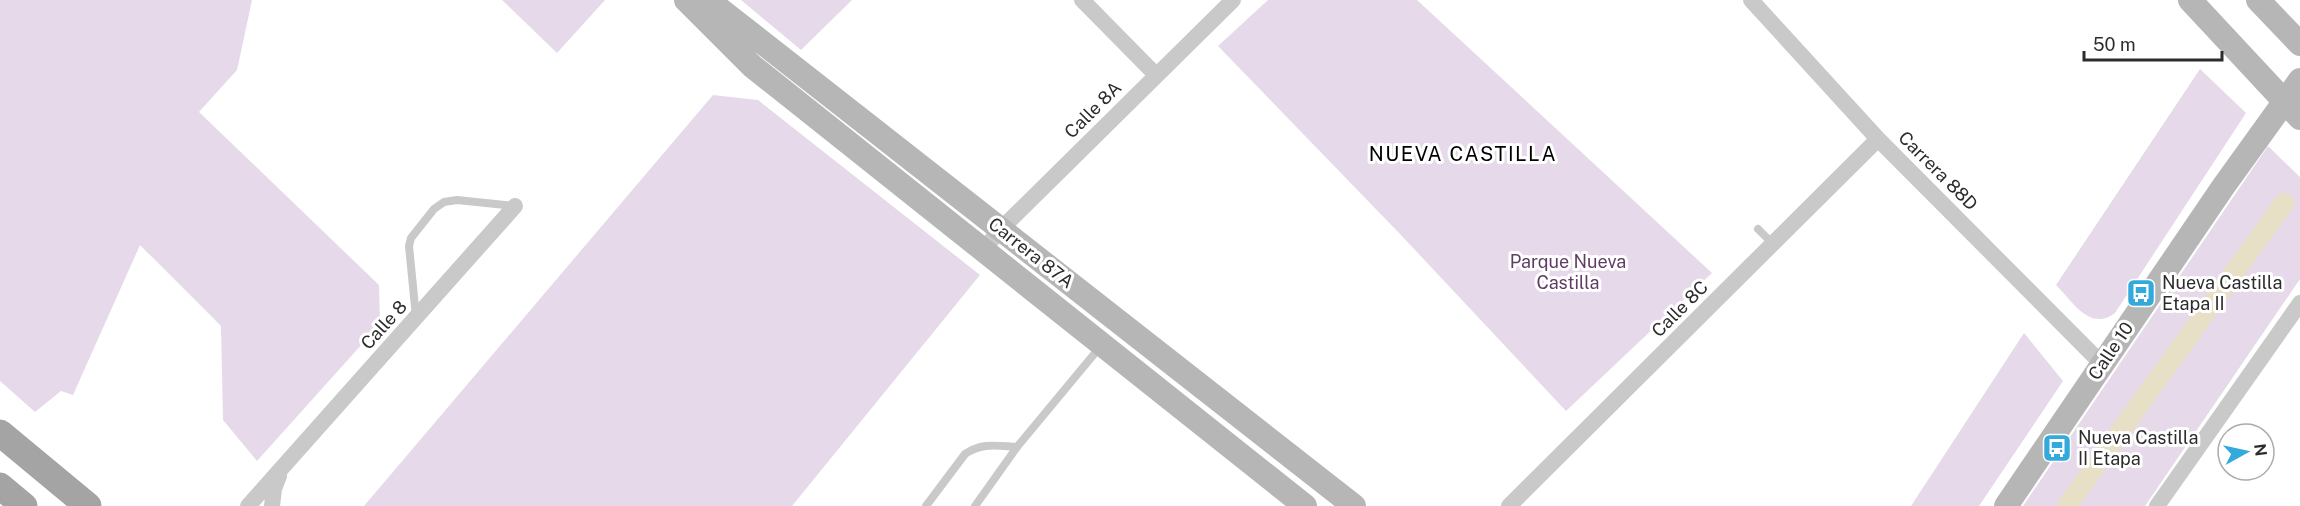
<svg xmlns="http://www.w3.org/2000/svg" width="2300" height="506" font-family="'Public Sans',sans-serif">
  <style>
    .green { fill: #e6d9e9 }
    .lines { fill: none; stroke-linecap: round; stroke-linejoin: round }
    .canal { stroke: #e8e0c6; stroke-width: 20 }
    .lane { stroke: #c9c9c9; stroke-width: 8 }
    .street { stroke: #c9c9c9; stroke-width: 16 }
    .secondary { stroke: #b6b6b6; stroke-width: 24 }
    .primary { stroke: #a4a4a4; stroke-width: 27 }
    .labels { text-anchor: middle; stroke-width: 6; stroke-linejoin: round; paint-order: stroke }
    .street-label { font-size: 18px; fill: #2c2c2c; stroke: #fff }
    .park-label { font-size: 18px; fill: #603c64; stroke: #fff }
    .poi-label { font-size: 18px; fill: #2c2c2c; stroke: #fff; text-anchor: start }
    .neighbourhood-label { font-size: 20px; letter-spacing: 1.5px; fill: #000; stroke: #fff }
  </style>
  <rect width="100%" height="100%" fill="#fff"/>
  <path class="green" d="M 0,0 L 252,0 L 237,70 L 199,112 L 379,285 L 380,324 L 257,461 L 223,420 L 221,326 L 140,245 L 73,395 L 61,391 L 35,412 L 0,381 Z
    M 502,0 L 605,0 L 557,53 Z
    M 741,0 L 852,0 L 801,50 Z
    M 1268,0 L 1417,0 L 1712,273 L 1566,411 L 1400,234 L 1218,46 Z
    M 2200,69 L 2246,113 L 2115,313 C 2090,332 2073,302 2056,285 Z
    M 713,95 L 758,100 L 980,275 L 792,506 L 364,506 Z
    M 2268,146 L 2300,177 L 2300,279 L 2145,506 L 2023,506 Z
    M 2024,333 L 2063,381 L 1979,506 L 1911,506 Z"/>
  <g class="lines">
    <path class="canal" d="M 2067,506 L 2284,203"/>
    <path class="lane" d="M 1758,229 L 1773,244
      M 416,317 L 409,246 L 411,238 L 434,209 L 444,202 L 457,200 L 515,206
      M 926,506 L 965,454 C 982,442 998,446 1017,447
      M 975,506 L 1017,447 L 1100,347"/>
    <path class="street" d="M 1082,0 L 1156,75
      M 1751,0 L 1878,139 L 2102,364
      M 983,250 L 1001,229 L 1233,0
      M 248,506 L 515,206
      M 272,506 L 274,489 L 279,476
      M 1509,506 L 1878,139
      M 2157,506 L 2300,303"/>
    <path class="secondary" d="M 686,0 L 752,66 L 1305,506
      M 708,0 L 1354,506
      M 2190,0 L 2300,118
      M 2258,0 L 2300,44
      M 2006,506 L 2223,187 L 2300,80"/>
    <path class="primary" d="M 0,433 L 88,506
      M 0,486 L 24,506"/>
  </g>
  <defs>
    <g id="bus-square" transform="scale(1.5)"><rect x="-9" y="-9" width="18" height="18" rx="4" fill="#34aadc" stroke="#fff"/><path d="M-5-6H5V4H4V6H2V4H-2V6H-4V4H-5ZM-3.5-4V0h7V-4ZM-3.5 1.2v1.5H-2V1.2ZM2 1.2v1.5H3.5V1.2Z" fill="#fff"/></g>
  </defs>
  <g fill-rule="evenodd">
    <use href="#bus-square" x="2141" y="293"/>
    <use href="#bus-square" x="2057" y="448"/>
  </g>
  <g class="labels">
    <g class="street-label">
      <text transform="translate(1093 110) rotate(-45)" y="6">Calle 8A</text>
      <text transform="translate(1938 171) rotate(45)" y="6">Carrera 88D</text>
      <text transform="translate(1031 253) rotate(38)" y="6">Carrera 87A</text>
      <text transform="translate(1680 309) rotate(-45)" y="6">Calle 8C</text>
      <text transform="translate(384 325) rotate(-48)" y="6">Calle 8</text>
      <text transform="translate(2111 351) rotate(-56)" y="6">Calle 10</text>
    </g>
    <g class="park-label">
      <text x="1568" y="268">Parque Nueva<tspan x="1568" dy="21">Castilla</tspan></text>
    </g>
    <g class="poi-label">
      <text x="2162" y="289">Nueva Castilla<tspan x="2162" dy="21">Etapa II</tspan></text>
      <text x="2078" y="444">Nueva Castilla<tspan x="2078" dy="21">II Etapa</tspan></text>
    </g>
    <g class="neighbourhood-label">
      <text x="1463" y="161">NUEVA CASTILLA</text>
    </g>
  </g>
  <g transform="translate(2246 452) rotate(82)"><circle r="28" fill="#ffffff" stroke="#ababab" stroke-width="1.5"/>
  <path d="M0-4.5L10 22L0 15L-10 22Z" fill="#34aadc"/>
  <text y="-9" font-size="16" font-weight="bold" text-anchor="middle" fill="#2c2c2c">N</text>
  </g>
  <path d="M2084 51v9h138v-9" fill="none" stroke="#2c2c2c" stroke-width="3"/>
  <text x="2093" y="51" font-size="18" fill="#2c2c2c" stroke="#ffffff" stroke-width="4.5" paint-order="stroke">50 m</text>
</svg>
